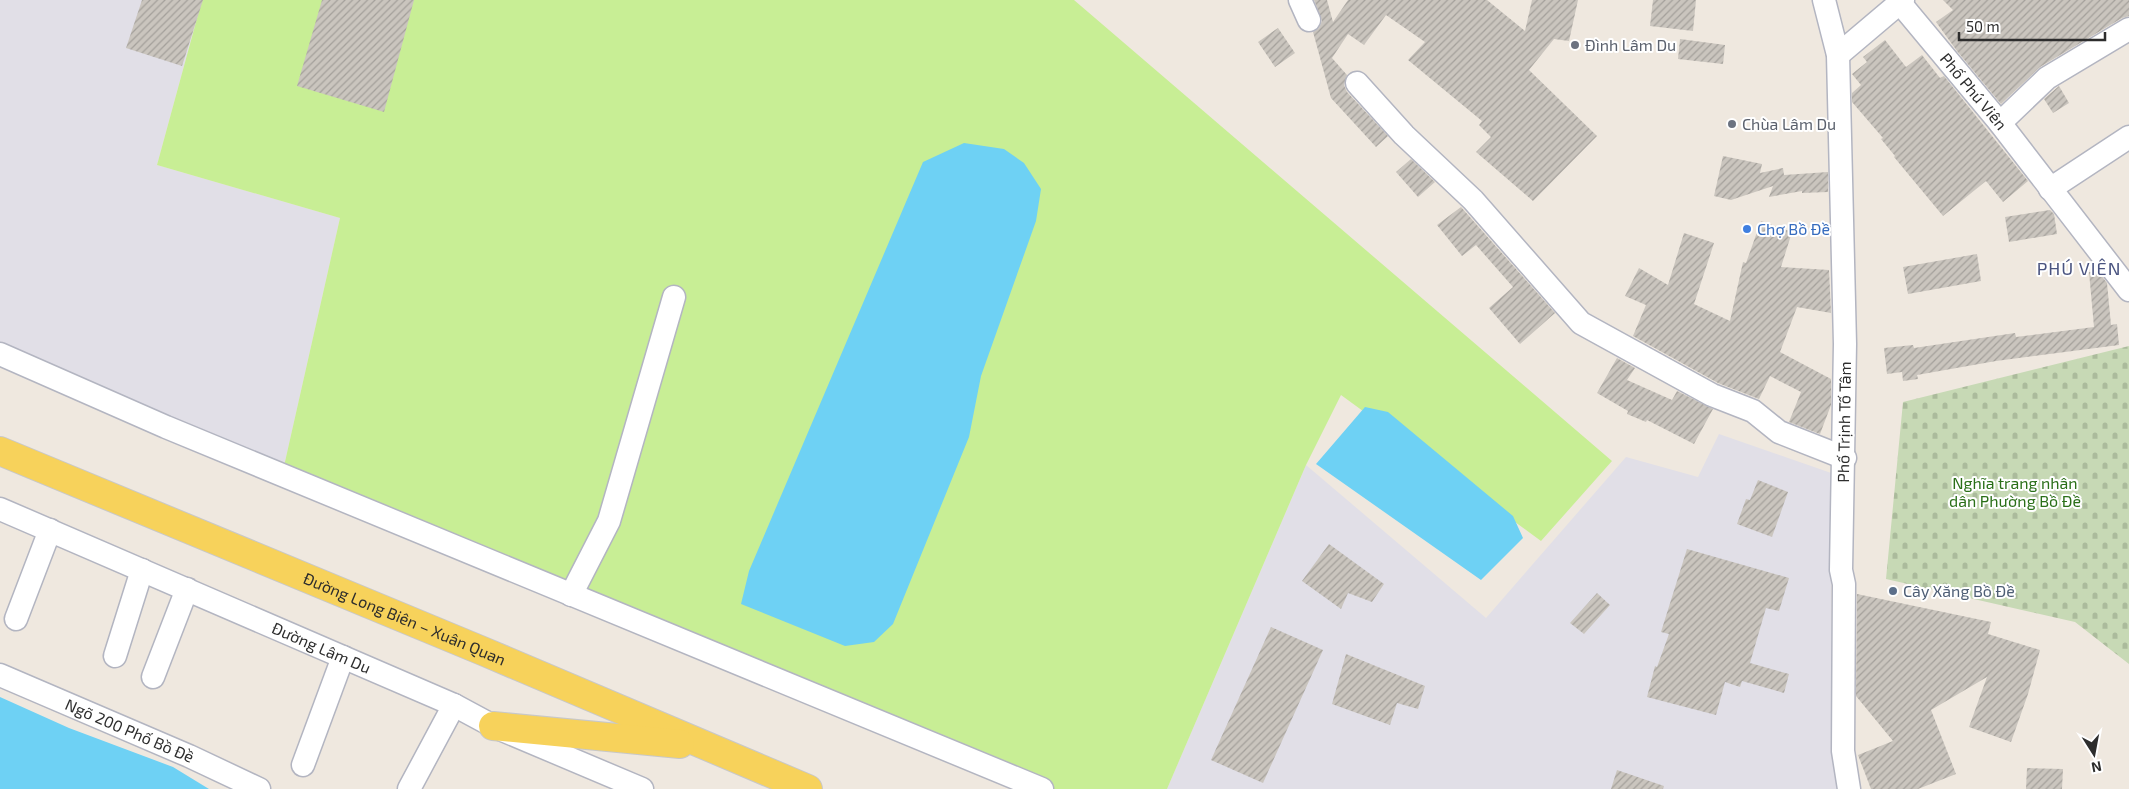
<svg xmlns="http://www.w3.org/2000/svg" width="2129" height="789" font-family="'Exo 2',sans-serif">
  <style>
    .industrial { fill: #e1dfe7 }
    .cemetery { fill: url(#cemetery-stones) }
    .pitch { fill: #c8ee95 }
    .water { fill: #6ed1f4 }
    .building { fill: url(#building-hatch) }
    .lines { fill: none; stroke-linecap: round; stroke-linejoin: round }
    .minor-casing { stroke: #b3b5c1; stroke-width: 25 }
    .major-casing { stroke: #c8c8c8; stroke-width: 30 }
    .minor { stroke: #fff; stroke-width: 22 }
    .major { stroke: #f7d25b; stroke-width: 28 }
    .worship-dot { fill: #6b7280; stroke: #fff; stroke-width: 2 }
    .shop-dot { fill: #3f7fe0; stroke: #fff; stroke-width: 2 }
    .service-dot { fill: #5c6f8a; stroke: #fff; stroke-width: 2 }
    .labels { text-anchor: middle; stroke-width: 4; stroke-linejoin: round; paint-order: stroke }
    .worship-label { font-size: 16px; fill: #5b616d; stroke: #fff; text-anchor: start }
    .street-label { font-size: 16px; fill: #2d2d2d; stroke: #fff }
    .shop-label { font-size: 16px; fill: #366cbe; stroke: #fff; text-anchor: start }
    .park-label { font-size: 16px; fill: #2a6f18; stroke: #fff }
    .service-label { font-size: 16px; fill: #4e5e75; stroke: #fff; text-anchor: start }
    .neighbourhood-label { font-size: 18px; letter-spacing: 1px; fill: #4a5480; stroke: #fff }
  </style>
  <defs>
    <pattern id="cemetery-stones" width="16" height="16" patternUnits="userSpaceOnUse" patternTransform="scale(1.25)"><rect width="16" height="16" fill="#c7d9b5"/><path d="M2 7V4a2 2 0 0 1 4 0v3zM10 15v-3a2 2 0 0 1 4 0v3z" fill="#abbb9c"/></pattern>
    <pattern id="building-hatch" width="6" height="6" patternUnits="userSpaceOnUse" patternTransform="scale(1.25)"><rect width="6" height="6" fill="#cac5be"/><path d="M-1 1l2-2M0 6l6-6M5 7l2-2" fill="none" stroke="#a4a09b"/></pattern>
  </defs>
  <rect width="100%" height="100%" fill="#efe8df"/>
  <path class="industrial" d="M 0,0 L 202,0 L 157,165 L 340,218 L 282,475 L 0,347 Z
    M 1719,434 L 1834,474 L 1831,575 L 1833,757 L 1839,789 L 1167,789 L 1306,465 L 1486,618 L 1626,457 L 1698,477 Z"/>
  <path class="cemetery" d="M 2129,346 L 2129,664 L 2075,622 L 1886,579 L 1903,402 Z"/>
  <path class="pitch" d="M 202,0 L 1074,0 L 1612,461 L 1541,541 L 1341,395 L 1306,465 L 1167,789 L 1042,789 L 282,475 L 340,218 L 157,165 Z"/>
  <path class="water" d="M 964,143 L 1004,149 L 1024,163 L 1041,189 L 1036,221 L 981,376 L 969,437 L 893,624 L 874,642 L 845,646 L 741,604 L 749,571 L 923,162 Z
    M 1365,407 L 1388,412 L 1513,516 L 1523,538 L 1481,580 L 1316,464 Z
    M 0,697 L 69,728 L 173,767 L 209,789 L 0,789 Z"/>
  <path class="building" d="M 142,0 L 203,0 L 182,66 L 126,48 Z
    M 322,0 L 414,0 L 384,112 L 297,86 Z
    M 1314,0 L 1327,0 L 1333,22 L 1348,0 L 1487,0 L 1525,31 L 1532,0 L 1578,0 L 1569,41 L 1554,39 L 1529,70 L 1597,136 L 1533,201 L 1476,152 L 1491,137 L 1479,125 L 1482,121 L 1408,60 L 1425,42 L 1386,15 L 1364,45 L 1348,34 L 1332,58 L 1347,75 L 1344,85 L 1347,92 L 1388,136 L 1376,147 L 1331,98 L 1313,32 L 1319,28 L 1322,21 Z
    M 1653,0 L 1696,0 L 1693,31 L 1650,26 Z
    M 1943,0 L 2129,0 L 2129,16 L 2122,18 L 2040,67 L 2001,104 L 1957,51 L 1936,22 L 1953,10 Z
    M 1278,28 L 1295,53 L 1275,67 L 1258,42 Z
    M 1680,39 L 1725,45 L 1723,64 L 1678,59 Z
    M 1885,40 L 1906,67 L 1922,55 L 1940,78 L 1944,76 L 2028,181 L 2003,202 L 1986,181 L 1943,216 L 1894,157 L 1895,156 L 1881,139 L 1883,138 L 1852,102 L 1852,93 L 1861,85 L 1852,74 L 1867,62 L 1863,57 Z
    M 2059,86 L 2069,103 L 2053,113 L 2044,99 Z
    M 1723,156 L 1762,164 L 1760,173 L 1783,168 L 1784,175 L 1828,172 L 1828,192 L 1802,193 L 1802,191 L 1769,197 L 1773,186 L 1731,200 L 1714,196 Z
    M 1411,159 L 1435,182 L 1418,197 L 1396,172 Z
    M 1461,207 L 1555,313 L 1520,344 L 1489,308 L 1513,287 L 1476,245 L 1462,256 L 1437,225 Z
    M 2050,210 L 2054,214 L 2057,234 L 2009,242 L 2005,217 Z
    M 1761,221 L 1792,232 L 1781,267 L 1829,270 L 1831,313 L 1797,307 L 1780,352 L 1831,379 L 1831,405 L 1820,434 L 1789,422 L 1801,392 L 1770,376 L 1759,399 L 1718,383 L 1633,336 L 1646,305 L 1625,296 L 1639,268 L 1668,285 L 1684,233 L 1714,243 L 1694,304 L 1730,321 L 1743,262 L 1746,263 Z
    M 1977,254 L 1981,281 L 1908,294 L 1903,267 Z
    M 2098,271 L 2107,283 L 2111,325 L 2117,324 L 2119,345 L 1996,361 L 1917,375 L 1918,379 L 1903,381 L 1902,372 L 1887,374 L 1884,348 L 1913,345 L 1914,348 L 2015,333 L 2016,337 L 2094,327 L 2089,272 Z
    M 1617,358 L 1635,368 L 1627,380 L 1672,400 L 1677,391 L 1713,409 L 1694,444 L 1647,420 L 1646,422 L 1627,414 L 1628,411 L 1597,393 Z
    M 1758,480 L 1788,492 L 1772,537 L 1737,524 L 1746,499 L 1750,500 Z
    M 1329,544 L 1384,584 L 1372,602 L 1348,593 L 1341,609 L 1302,581 Z
    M 1687,549 L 1789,578 L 1779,611 L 1766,608 L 1750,663 L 1789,674 L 1784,693 L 1742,681 L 1740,687 L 1725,682 L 1716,715 L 1647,697 L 1655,666 L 1657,667 L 1669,634 L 1661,632 Z
    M 1597,593 L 1610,605 L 1584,634 L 1570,623 Z
    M 1857,594 L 1991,622 L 1988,634 L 2040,650 L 2028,694 L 2011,742 L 1969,727 L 1987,677 L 1931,710 L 1956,774 L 1918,789 L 1871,789 L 1858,755 L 1893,741 L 1856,696 Z
    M 1271,627 L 1323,650 L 1263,783 L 1211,760 Z
    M 1346,654 L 1425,686 L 1418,709 L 1397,703 L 1390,725 L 1332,704 Z
    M 2027,768 L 2063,769 L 2062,789 L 2026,789 Z
    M 1617,770 L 1664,786 L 1663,789 L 1611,789 Z"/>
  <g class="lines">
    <g class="minor-casing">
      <g id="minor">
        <path d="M 1300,0 L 1309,20"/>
        <path d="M 1824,0 L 1838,55 L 1845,344 L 1841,570 L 1844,584 L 1843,751 L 1849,789"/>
        <path id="s1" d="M 1900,3 L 2000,123 L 2129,290"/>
        <path d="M 1838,55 L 1903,0"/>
        <path d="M 1357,83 L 1404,135 L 1473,200 L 1581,323 L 1712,395 L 1753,411 L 1779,432 L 1845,458"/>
        <path d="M 2000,123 L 2047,78 L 2129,29"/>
        <path d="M 2050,189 L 2129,137"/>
        <path d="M 0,354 L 166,427 L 1042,789"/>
        <path id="s2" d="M 0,509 L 454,705 L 493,726 L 642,789"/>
        <path d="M 571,595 L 609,521 L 674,297"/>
        <path d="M 16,619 L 50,530"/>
        <path d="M 115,656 L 142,570"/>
        <path id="s3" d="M 0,675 L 189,756 L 259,789"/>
        <path d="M 153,677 L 187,589"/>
        <path d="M 303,765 L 343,657"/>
        <path d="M 409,789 L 454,705"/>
      </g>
    </g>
    <g class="major-casing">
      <g id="major">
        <path id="s4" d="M 0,451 L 485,652 L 808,789"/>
        <path d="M 493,726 L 680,744"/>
      </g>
    </g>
    <use href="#minor" class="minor"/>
    <use href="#major" class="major"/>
  </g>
  <g class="worship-dot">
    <circle cx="1575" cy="45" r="5"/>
    <circle cx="1732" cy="124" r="5"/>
  </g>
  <circle class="shop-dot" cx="1747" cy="229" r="5"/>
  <circle class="service-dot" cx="1893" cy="591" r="5"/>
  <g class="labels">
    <g class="worship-label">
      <text x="1585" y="51">Đình Lâm Du</text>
      <text x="1742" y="130">Chùa Lâm Du</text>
    </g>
    <g class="street-label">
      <text dy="6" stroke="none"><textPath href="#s1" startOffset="115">Phố Phú Viên</textPath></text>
      <text transform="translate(1844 422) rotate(-89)" y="6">Phố Trịnh Tố Tâm</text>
      <text dy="6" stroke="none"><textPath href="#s4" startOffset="438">Đường Long Biên – Xuân Quan</textPath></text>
      <text dy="6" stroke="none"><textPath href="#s2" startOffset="350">Đường Lâm Du</textPath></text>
      <text dy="6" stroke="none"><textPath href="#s3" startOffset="141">Ngõ 200 Phố Bồ Đề</textPath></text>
    </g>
    <g class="shop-label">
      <text x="1757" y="235">Chợ Bồ Đề</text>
    </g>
    <g class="park-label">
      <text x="2015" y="489">Nghĩa trang nhân<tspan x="2015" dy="18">dân Phường Bồ Đề</tspan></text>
    </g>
    <g class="service-label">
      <text x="1903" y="597">Cây Xăng Bồ Đề</text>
    </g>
    <g class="neighbourhood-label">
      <text x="2079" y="275">PHÚ VIÊN</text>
    </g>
  </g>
  <g transform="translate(2094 754) rotate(169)" stroke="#ffffff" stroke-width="4" paint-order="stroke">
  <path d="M0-4L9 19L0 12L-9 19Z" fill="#2d2d2d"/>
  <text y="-8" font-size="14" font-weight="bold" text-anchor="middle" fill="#2d2d2d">N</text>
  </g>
  <path d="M1959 32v8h146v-8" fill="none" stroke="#2d2d2d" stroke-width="2.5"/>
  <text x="1966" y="32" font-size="15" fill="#2d2d2d" stroke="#ffffff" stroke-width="4" paint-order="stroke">50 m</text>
</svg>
